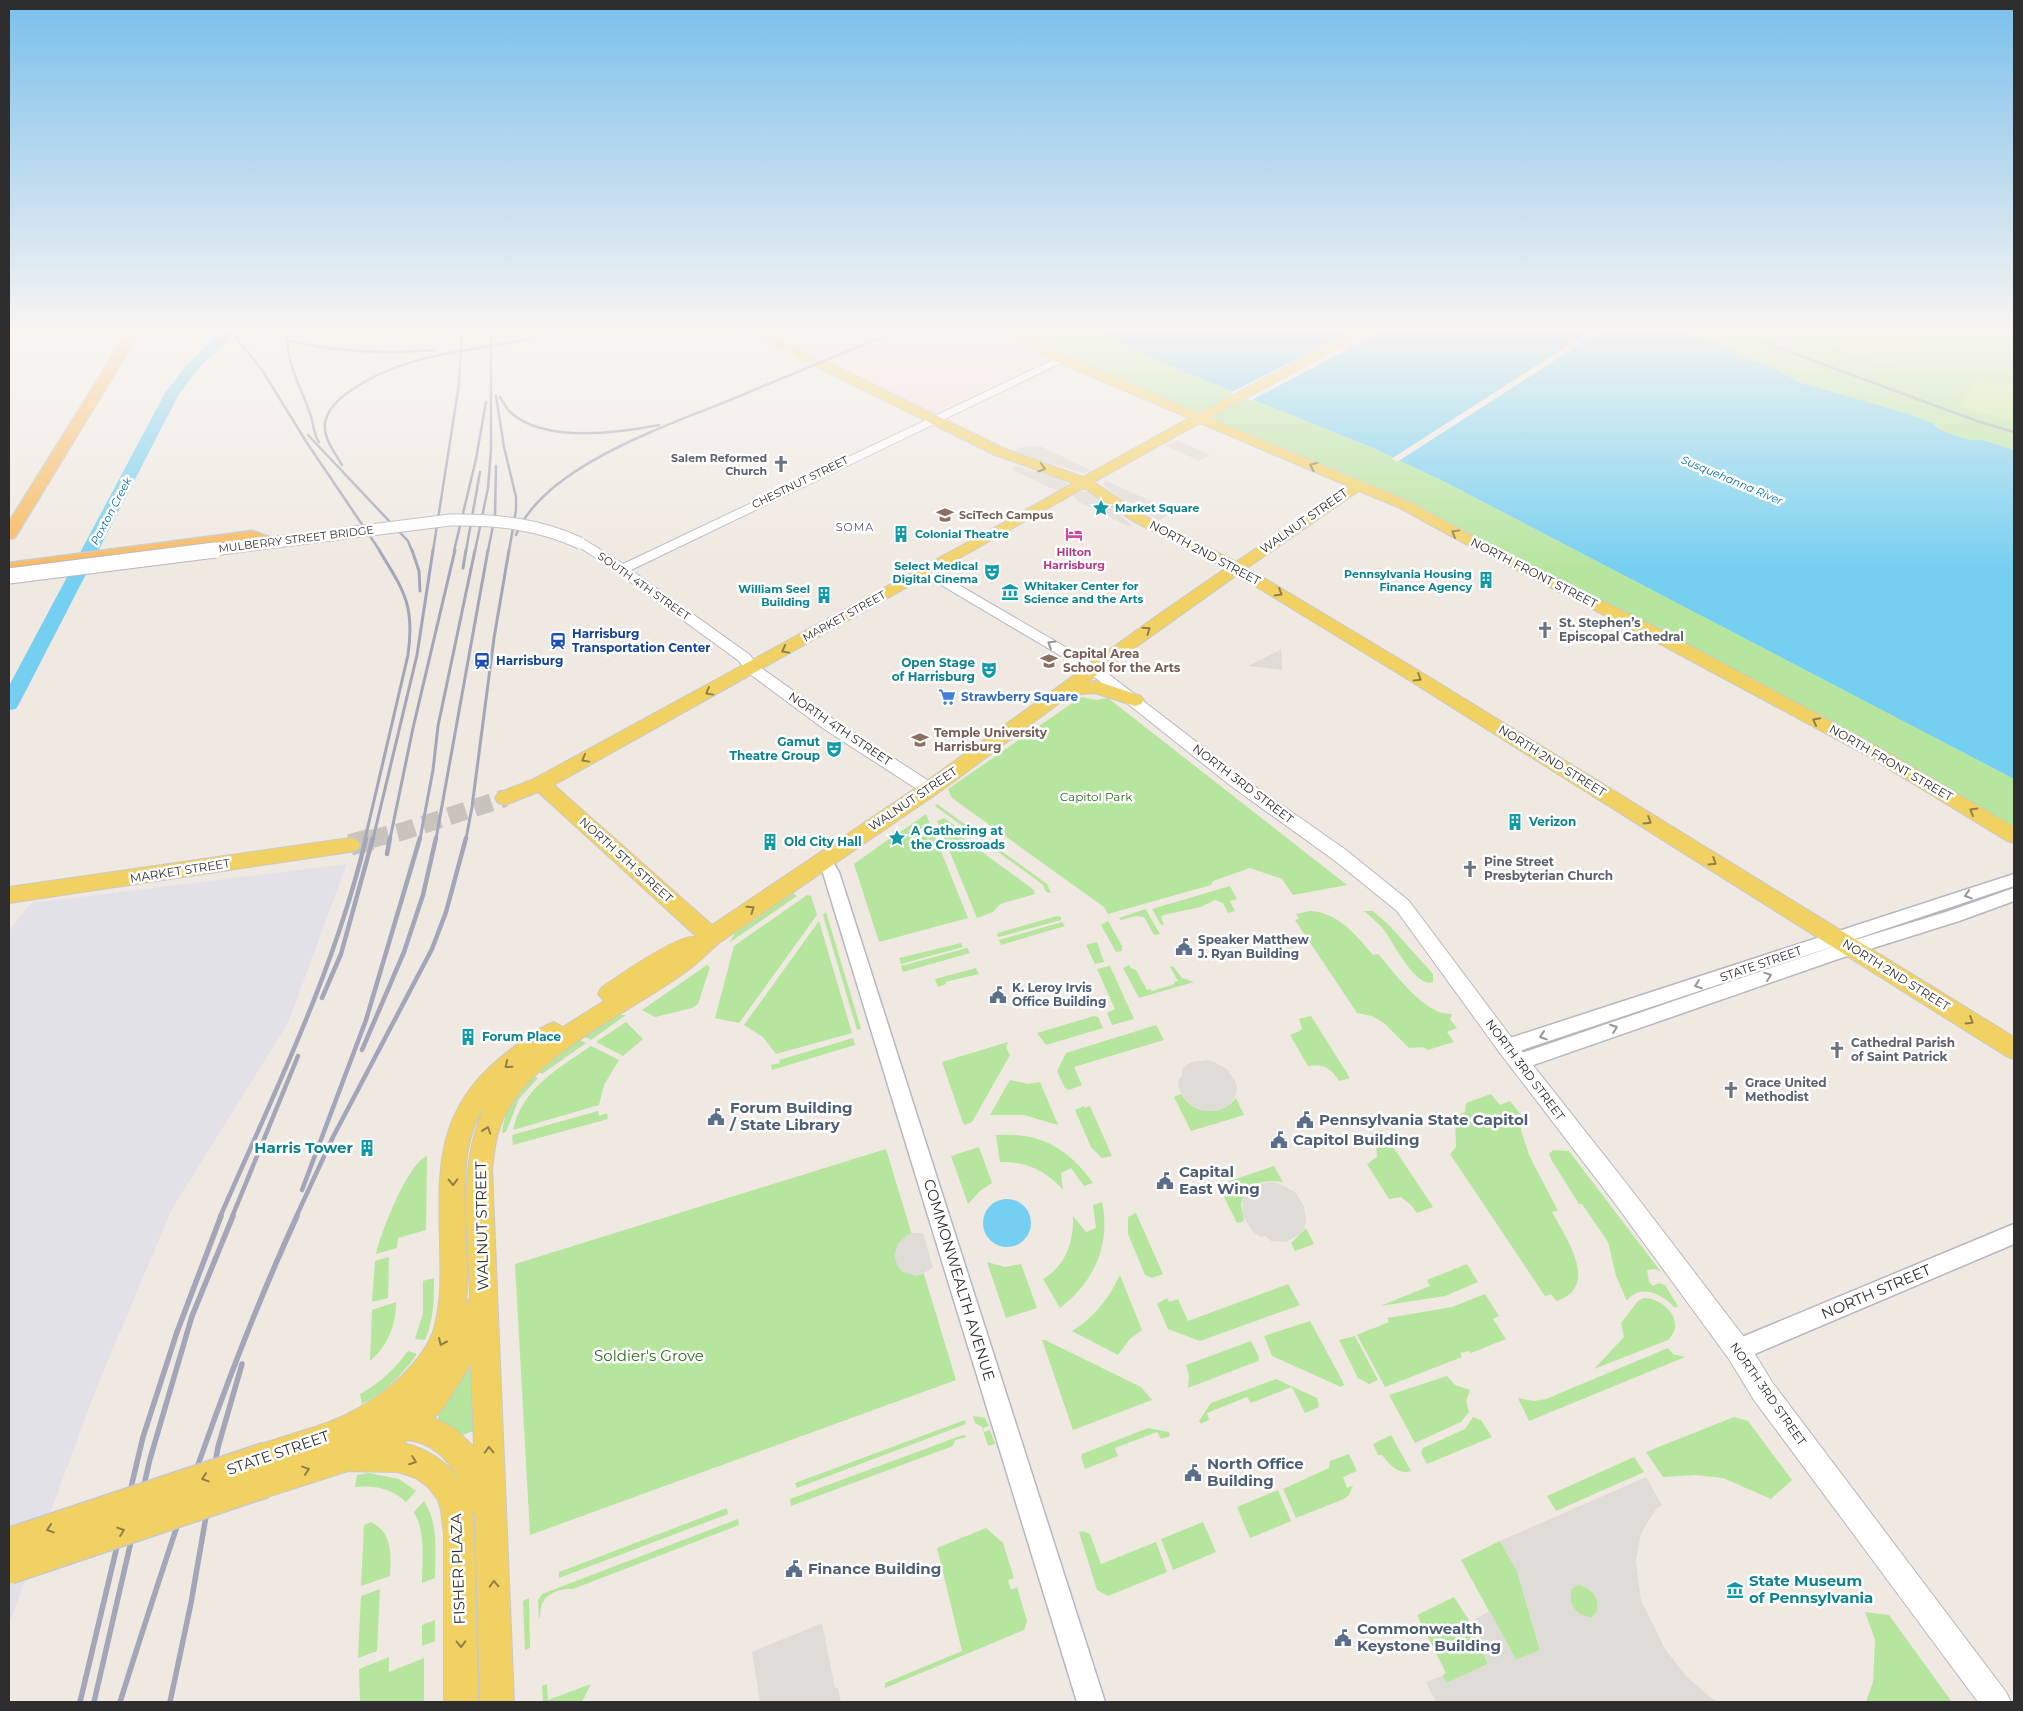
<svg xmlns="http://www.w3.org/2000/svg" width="2023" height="1711" font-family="Montserrat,sans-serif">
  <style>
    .industrial { fill: #e3e1e8 }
    .medical { fill: #f5dfe0 }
    .green { fill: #b6e59e }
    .pitch { fill: #c9ec9a }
    .plaza { fill: #dfdcd8; fill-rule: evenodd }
    .water { fill: #75cff0 }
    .pier { fill: #efe9e1 }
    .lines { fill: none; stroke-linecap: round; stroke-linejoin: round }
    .river { fill: #75cff0; fill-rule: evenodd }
    .primary-tunnel-far1 { stroke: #c8c4bd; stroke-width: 18; stroke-dasharray: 18 9; stroke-linecap: butt }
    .primary-tunnel { stroke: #c8c4bd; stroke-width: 22; stroke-dasharray: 22 11; stroke-linecap: butt }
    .tertiary-casing { stroke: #b4b7c1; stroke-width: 3 }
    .secondary-casing { stroke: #b4b7c1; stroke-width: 2 }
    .primary-casing { stroke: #c9c9c9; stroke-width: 2 }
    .trunk-casing { stroke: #c9c9c9; stroke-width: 3 }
    .tertiary { fill: #fff; fill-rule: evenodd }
    .secondary { fill: #fff; fill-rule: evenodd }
    .primary { fill: #f2d163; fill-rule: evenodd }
    .trunk { fill: #f8ba60; fill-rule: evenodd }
    .rail-far3 { stroke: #a3a6b8; stroke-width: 2.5 }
    .rail-far2 { stroke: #a3a6b8; stroke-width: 3 }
    .rail-far1 { stroke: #a3a6b8; stroke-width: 4.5 }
    .rail { stroke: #a3a6b8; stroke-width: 5.5 }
    .secondary-bridge-far1-casing { stroke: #b4b7c1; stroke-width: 13; stroke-linecap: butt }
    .secondary-bridge-casing { stroke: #b4b7c1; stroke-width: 17; stroke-linecap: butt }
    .primary-bridge-casing { stroke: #c9c9c9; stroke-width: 32; stroke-linecap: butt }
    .secondary-bridge-far1 { stroke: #fff; stroke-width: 11 }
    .secondary-bridge { stroke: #fff; stroke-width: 15 }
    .primary-bridge { stroke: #f2d163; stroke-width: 29 }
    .oneway { stroke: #908048 }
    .oneway2 { stroke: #969696 }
    .labels { text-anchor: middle; stroke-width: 5; stroke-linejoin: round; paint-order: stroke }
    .far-worship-label { font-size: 11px; font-weight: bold; fill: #5b616d; stroke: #fff; text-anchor: end }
    .far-water-label { font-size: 11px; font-style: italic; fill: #0d6fa3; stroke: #fff }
    .far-street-label { font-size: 11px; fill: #2e2e2e; stroke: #fff }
    .far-culture-label { font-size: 11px; font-weight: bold; fill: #0d838f; stroke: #fff; text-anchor: start }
    .far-education-label { font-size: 11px; font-weight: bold; fill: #785e54; stroke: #fff; text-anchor: start }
    .far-neighbourhood-label { font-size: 11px; letter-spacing: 1px; fill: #4d5680; stroke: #fff }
    .far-hotel-label { font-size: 11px; font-weight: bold; fill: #b23c85; stroke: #fff }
    .street-label { font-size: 12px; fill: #2e2e2e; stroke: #fff }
    .worship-label { font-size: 12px; font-weight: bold; fill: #5b616d; stroke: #fff; text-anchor: start }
    .transit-label { font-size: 12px; font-weight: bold; fill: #164399; stroke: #fff; text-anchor: start }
    .education-label { font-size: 12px; font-weight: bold; fill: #785e54; stroke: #fff; text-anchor: start }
    .culture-label { font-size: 12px; font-weight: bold; fill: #0d838f; stroke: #fff; text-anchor: start }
    .shop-label { font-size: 12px; font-weight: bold; fill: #366cbe; stroke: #fff; text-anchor: start }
    .park-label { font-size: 12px; fill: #2c6e1b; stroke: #fff }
    .service-label { font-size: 12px; font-weight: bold; fill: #4e5e75; stroke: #fff; text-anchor: start }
    .near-service-label { font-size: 15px; font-weight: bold; fill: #4e5e75; stroke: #fff; text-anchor: start }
    .near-culture-label { font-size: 15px; font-weight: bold; fill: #0d838f; stroke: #fff; text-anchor: end }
    .near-street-label { font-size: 15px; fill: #2e2e2e; stroke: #fff }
    .near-park-label { font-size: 15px; fill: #2c6e1b; stroke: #fff }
  </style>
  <rect width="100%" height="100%" fill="#efe9e1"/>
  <path class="industrial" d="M 347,864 L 288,1023 L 172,1209 L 98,1384 L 9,1624 L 9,931 L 31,903 Z"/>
  <path class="medical" d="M 803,330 L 997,330 L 1041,356 L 1044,360 L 932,414 L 783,338 Z"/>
  <path class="green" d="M 1017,330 L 1091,330 L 1187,373 L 1373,448 L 1447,483 L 2014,779 L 2014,830 L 1882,751 L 1472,536 L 1398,496 L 1066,357 Z
    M 1677,330 L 2014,330 L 2014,450 L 1983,440 L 1969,440 L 1940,430 L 1932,423 L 1906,413 L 1798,382 L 1773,367 L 1740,357 Z
    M 1081,697 L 1097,700 L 1108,698 L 1347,885 L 1293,895 L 1282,879 L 1250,868 L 1213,881 L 1211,885 L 1108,914 L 1104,907 L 952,798 L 948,789 Z
    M 937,804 L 1047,884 L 1051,893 L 1046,892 L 1043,885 L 1038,881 L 935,806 Z
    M 926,814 L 968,918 L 879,942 L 854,864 L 889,839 L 895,842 L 900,840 L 902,837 L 899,833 Z
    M 944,818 L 961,830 L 956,833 L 1034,890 L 1035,894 L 1000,904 L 993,912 L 977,918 L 937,821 Z
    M 1230,886 L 1237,899 L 1230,901 L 1235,911 L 1228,913 L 1223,903 L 1215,900 L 1201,907 L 1163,915 L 1161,917 L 1164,924 L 1161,925 L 1152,909 Z
    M 793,893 L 797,896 L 729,943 L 735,933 Z
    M 807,895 L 811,896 L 817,915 L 739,1023 L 715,1018 L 734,946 Z
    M 1145,909 L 1146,910 L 1160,934 L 1154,935 L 1144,917 L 1136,916 L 1121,920 L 1119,918 Z
    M 1310,911 C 1339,913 1355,934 1373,955 L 1378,954 C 1394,972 1425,1016 1452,1014 L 1450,1019 L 1457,1028 L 1447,1032 L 1454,1042 L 1428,1050 L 1423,1047 L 1409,1048 L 1384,1023 L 1372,1016 L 1357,1013 L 1295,920 L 1299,919 L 1296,914 Z
    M 1364,911 L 1373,911 L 1389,925 L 1433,974 L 1433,982 C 1416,989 1393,942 1384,930 C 1378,923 1371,917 1364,911 Z
    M 826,912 L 861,1029 L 857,1030 L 823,915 Z
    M 1057,916 L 1061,917 L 1061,920 L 999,937 L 997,936 L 998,933 Z
    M 819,921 L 852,1033 L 776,1054 L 763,1037 L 744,1025 Z
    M 1108,921 L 1122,946 L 1122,951 L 1116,952 L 1101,925 Z
    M 1062,922 L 1065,926 L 1001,945 L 999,940 Z
    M 1097,942 L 1104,962 L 1095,964 L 1086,945 Z
    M 961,943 L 963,947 L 901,964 L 899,958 Z
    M 967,948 L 970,953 L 903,972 L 901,966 Z
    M 707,965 L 710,967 L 698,1004 L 692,1008 L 655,1017 L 642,1010 Z
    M 1129,965 L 1131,968 L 1136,970 L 1147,990 L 1150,989 L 1152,991 L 1175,984 L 1174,982 L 1178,981 L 1170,967 L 1173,966 L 1182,978 L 1194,982 L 1139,998 L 1123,968 Z
    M 1110,966 L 1134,1019 L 1112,1025 L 1107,1013 L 1115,1009 L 1097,969 Z
    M 976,968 L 979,974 L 945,982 L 946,984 L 938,987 L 935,979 Z
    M 620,1015 L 626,1015 L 591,1040 L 585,1037 L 612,1018 Z
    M 1094,1016 L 1098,1017 L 1103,1028 L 1046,1045 L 1037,1033 Z
    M 1311,1016 L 1350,1078 L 1339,1081 C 1332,1069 1323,1063 1308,1066 L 1290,1035 L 1300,1031 L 1302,1028 L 1299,1019 Z
    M 626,1022 L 643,1039 L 623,1056 L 596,1042 Z
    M 1156,1025 L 1164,1040 L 1074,1067 L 1082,1085 L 1069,1090 L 1065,1088 L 1057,1071 L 1066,1053 Z
    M 853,1038 L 855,1045 L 772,1070 L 771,1065 L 780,1063 L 779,1060 Z
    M 580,1040 L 586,1043 L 542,1074 L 537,1071 Z
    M 1008,1042 L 1006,1048 L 1010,1055 L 972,1122 L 965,1125 L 963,1123 L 942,1062 Z
    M 591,1046 L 619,1060 L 604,1085 L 599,1105 L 513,1130 C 522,1088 559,1068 591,1046 Z
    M 533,1075 L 538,1078 L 519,1099 L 506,1132 L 502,1133 C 504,1109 519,1092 533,1075 Z
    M 1010,1080 L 1028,1084 L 1040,1082 L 1058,1125 L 1024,1115 L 990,1115 Z
    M 1181,1094 C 1194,1116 1221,1116 1236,1098 L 1244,1115 L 1191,1131 L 1174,1097 Z
    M 1491,1094 L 1500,1105 L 1510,1101 L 1521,1115 L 1521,1130 L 1529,1155 L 1558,1211 L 1552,1212 C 1566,1238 1601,1287 1556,1301 L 1551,1294 L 1545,1296 L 1450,1154 L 1456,1147 L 1455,1116 L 1465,1112 L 1466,1103 Z
    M 1084,1106 L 1085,1108 L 1090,1106 L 1112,1156 L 1102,1158 L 1091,1147 L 1075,1110 Z
    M 598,1111 L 599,1116 L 607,1113 L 608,1119 L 513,1145 L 512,1135 Z
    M 1382,1130 L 1433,1207 L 1417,1213 L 1411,1205 L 1401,1197 L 1389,1199 L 1367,1164 L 1377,1157 L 1376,1143 L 1371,1133 Z
    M 996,1135 C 1040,1132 1068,1148 1093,1183 L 1084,1186 L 1071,1168 L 1061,1173 L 1063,1190 C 1045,1170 1027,1162 1000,1162 Z
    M 979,1147 L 992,1183 L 980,1191 L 968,1204 L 951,1156 Z
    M 886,1149 L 956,1380 L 530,1535 L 515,1264 Z
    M 1553,1150 L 1569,1151 L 1661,1272 L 1655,1269 L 1647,1270 L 1649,1282 L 1653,1286 L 1659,1283 L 1665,1285 L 1678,1306 L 1675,1308 C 1662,1294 1640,1283 1627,1301 L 1616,1276 L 1608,1242 L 1582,1204 L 1579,1204 L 1552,1161 L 1549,1154 Z
    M 427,1156 L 426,1230 L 398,1238 L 397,1248 L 376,1254 C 381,1233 407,1164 427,1156 Z
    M 1274,1166 L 1283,1182 C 1268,1180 1258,1181 1246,1190 L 1241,1204 L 1244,1221 L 1237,1223 L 1218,1185 Z
    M 1102,1202 C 1111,1245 1094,1282 1060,1308 L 1043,1279 C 1066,1266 1074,1241 1073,1216 L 1086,1232 L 1096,1228 L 1093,1205 Z
    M 1136,1213 L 1163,1274 L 1152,1278 L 1145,1275 L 1128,1234 L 1128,1217 Z
    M 1306,1228 L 1314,1244 L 1295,1251 L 1291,1243 Z
    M 389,1257 L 388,1298 L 372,1302 L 375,1261 Z
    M 987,1262 L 1005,1267 L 1021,1264 L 1037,1308 L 1006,1318 Z
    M 1467,1264 L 1478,1282 L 1445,1296 L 1380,1306 L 1430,1286 L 1427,1280 Z
    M 1120,1275 L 1142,1330 L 1130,1339 L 1118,1355 L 1072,1331 C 1094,1318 1109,1298 1120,1275 Z
    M 434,1278 C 434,1300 434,1319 425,1340 L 415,1339 L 423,1313 L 423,1281 Z
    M 1288,1284 L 1300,1305 L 1200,1341 L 1168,1329 L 1157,1304 L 1167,1298 L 1169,1302 L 1178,1299 L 1188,1321 Z
    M 1485,1294 L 1499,1316 L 1493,1319 L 1506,1339 L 1471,1353 L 1469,1351 L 1460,1353 L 1462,1357 L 1385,1387 L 1357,1335 L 1389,1322 L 1387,1318 L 1452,1307 Z
    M 1644,1298 C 1664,1298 1687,1322 1668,1340 L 1594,1369 L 1624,1337 L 1621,1323 L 1638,1301 Z
    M 396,1302 C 396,1326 388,1345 370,1361 L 372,1310 Z
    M 1310,1321 L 1342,1380 L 1344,1385 L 1341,1387 L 1272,1356 L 1264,1336 Z
    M 1355,1336 L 1378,1380 L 1369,1384 L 1358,1378 L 1339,1340 Z
    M 1042,1340 L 1045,1340 L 1141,1387 L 1152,1400 L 1073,1430 Z
    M 1251,1341 L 1259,1357 L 1258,1361 L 1188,1388 L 1189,1375 L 1186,1365 Z
    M 1668,1348 L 1673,1354 L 1685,1357 L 1529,1421 L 1518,1398 L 1534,1401 L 1546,1399 Z
    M 408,1351 L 417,1354 C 402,1375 385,1392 362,1404 L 360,1394 C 380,1383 395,1369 408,1351 Z
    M 471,1357 L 478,1429 L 463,1435 L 438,1420 L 439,1408 Z
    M 1447,1376 L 1455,1385 L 1470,1390 L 1466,1401 L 1469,1412 L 1461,1422 L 1415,1443 L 1389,1395 Z
    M 1276,1379 L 1317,1398 L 1319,1407 L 1305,1413 L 1292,1387 L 1251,1403 L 1247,1397 L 1207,1413 L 1209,1420 L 1201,1424 L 1199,1421 L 1211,1403 Z
    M 973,1416 L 985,1418 L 989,1426 L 983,1428 L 984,1432 L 990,1430 L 995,1444 L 988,1446 L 982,1427 L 975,1423 Z
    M 1473,1417 L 1481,1420 L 1492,1437 L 1427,1464 L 1421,1453 L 1423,1448 L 1465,1429 Z
    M 1734,1417 L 1748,1421 L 1792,1480 L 1771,1499 L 1723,1478 L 1695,1475 L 1663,1477 L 1646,1452 Z
    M 965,1420 L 966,1424 L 797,1488 L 795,1483 Z
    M 1148,1428 L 1169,1432 L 1170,1436 L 1161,1439 L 1157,1432 L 1115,1448 L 1118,1456 L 1085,1469 L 1081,1457 L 1082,1454 Z
    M 963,1435 L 967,1437 L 955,1440 L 953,1446 L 791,1506 L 790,1499 Z
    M 1391,1435 L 1411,1471 C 1398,1475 1390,1465 1382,1455 L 1378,1455 L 1373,1444 Z
    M 1349,1454 L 1357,1471 L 1343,1477 L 1347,1488 L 1353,1485 L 1349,1495 L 1344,1499 L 1296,1518 L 1283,1489 L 1329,1468 L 1330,1461 Z
    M 1634,1457 L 1644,1472 L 1556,1511 L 1547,1496 Z
    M 369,1473 L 399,1479 L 416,1491 L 406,1502 C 391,1488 374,1485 355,1487 L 357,1475 Z
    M 1278,1490 L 1291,1521 L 1250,1538 L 1237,1507 Z
    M 424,1501 C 439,1524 435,1553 435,1578 L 422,1583 C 422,1559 426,1533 414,1512 Z
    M 727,1508 L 728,1514 L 559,1578 L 559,1572 Z
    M 738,1519 L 739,1525 L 573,1589 C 560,1588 543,1594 541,1608 C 540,1612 541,1616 539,1619 L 538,1600 L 542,1594 Z
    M 371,1522 C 393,1533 391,1555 390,1576 L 361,1586 L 364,1525 Z
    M 1203,1522 L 1216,1552 L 1173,1570 L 1161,1539 Z
    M 986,1528 L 1003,1543 L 1014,1578 L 1008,1580 L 1011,1590 L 1017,1587 L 1027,1621 L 1024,1630 L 885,1688 L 885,1683 L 962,1651 L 937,1548 Z
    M 1082,1531 L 1090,1534 L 1101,1564 L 1156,1542 L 1167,1572 L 1108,1596 L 1097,1590 L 1079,1532 Z
    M 1500,1541 L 1517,1571 L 1540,1650 L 1516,1660 L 1461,1560 Z
    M 1578,1585 C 1591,1586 1601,1599 1597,1612 L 1591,1618 C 1576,1616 1567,1603 1571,1589 Z
    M 380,1589 L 377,1651 L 358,1658 L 361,1596 Z
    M 1454,1597 L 1470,1622 L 1488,1664 L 1447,1683 L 1442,1676 L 1446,1673 L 1417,1615 Z
    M 529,1598 L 530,1648 L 525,1650 L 523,1601 Z
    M 1865,1612 L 1889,1615 L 1952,1702 L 1866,1702 L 1873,1682 L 1875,1640 Z
    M 435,1620 L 435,1641 L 422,1646 L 422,1625 Z
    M 389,1657 L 389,1672 L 424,1658 L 424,1702 L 360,1702 L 359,1669 Z
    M 547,1684 L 548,1700 L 591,1684 L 582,1702 L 543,1702 L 542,1686 Z"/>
  <path class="pitch" d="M 1788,330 L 1929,330 L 1925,332 C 1916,342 1908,356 1895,362 C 1882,368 1805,336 1788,330 Z
    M 1976,377 L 2014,386 L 2014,422 L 1959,407 Z"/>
  <path class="plaza" d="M 1178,440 L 1186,444 L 1210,455 L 1199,461 L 1166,446 Z
    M 1040,446 L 1092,471 L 1083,473 L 1013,452 L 1022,447 Z
    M 1016,466 L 1064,480 L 1067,486 L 1059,490 L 1051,488 L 1013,470 L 1013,468 Z
    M 1105,480 L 1172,511 L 1159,521 L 1131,502 L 1124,501 L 1103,485 Z
    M 1082,491 L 1091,492 L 1132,525 L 1130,527 L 1077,501 L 1074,495 Z
    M 1281,649 L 1282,670 L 1248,666 Z
    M 1207,1060 L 1214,1062 L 1227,1069 L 1235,1081 L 1237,1087 L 1236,1094 L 1230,1105 L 1217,1111 L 1203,1111 L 1191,1105 L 1182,1096 L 1178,1085 L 1179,1078 L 1182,1076 L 1182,1070 L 1186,1065 L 1192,1062 Z
    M 1272,1182 L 1280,1184 L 1295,1192 L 1304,1206 L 1306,1221 L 1304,1229 L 1299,1235 L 1286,1242 L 1271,1241 L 1265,1236 L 1261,1237 L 1252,1231 L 1243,1216 L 1243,1201 L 1250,1189 L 1264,1183 Z
    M 912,1233 L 923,1233 L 933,1267 L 923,1274 L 916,1276 L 903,1272 L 898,1267 L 894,1255 L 898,1244 L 907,1235 Z
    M 1646,1477 L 1662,1505 L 1656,1509 L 1641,1533 L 1636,1561 L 1641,1600 L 1665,1649 L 1686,1676 L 1710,1697 L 1719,1702 L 1436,1702 L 1426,1682 L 1442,1676 L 1447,1683 L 1488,1664 L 1470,1622 L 1490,1611 L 1516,1660 L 1540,1650 L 1517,1571 L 1500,1541 ZM 1578,1585 L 1583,1585 L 1592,1591 L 1598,1602 L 1597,1612 L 1591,1618 L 1577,1613 L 1571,1603 L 1571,1589 Z
    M 822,1623 L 835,1688 L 838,1688 L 841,1702 L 760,1702 L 752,1652 Z"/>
  <path class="water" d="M 1091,330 L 1677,330 C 1692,335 1730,346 1740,357 L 1773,367 L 1798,382 L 1906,413 L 1932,423 L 1940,430 L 1969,440 L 1983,440 L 2014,450 L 2014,779 L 1447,483 L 1373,448 L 1187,373 Z
    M983 1223a24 24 0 1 1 48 0a24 24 0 1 1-48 0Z"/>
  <path class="pier" d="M 1355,330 L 1384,330 L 1250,401 L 1230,393 Z
    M 1592,330 L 1602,330 L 1397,462 L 1391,459 Z"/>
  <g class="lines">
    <path class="river" d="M 223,330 L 237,330 L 198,369 L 179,394 L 19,704 L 16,709 L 9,710 L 9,686 L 165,393 L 188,363 Z"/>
    <path class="primary-tunnel-far1" d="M 371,839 L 404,831 L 505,798"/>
    <path class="primary-tunnel" d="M 350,845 L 376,838"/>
    <g class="tertiary-casing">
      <path id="tertiary" d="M 823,854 L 829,856 L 839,872 L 1105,1702 L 1077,1702 L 823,873 L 815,860 L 817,856 Z
        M 2014,874 L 2014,886 L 1507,1055 L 1500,1053 L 1498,1047 L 1500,1041 L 1507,1039 Z
        M 2014,888 L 2014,901 L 1959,921 L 1838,959 L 1519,1070 L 1512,1068 L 1510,1062 L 1512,1056 L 1519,1054 L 1829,948 L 1949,911 Z
        M 2014,1224 L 2014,1244 L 1738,1361 L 1730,1358 L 1727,1350 L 1730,1342 Z"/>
    </g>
    <g class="secondary-casing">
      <path id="secondary" d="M 1061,356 L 1065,357 L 1066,359 L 1065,361 L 631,570 L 750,655 L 757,665 L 836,721 L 935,785 L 937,789 L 935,793 L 929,795 L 923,793 L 824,729 L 746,671 L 739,661 L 617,572 L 573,543 L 580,539 L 585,540 L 623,564 Z
        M 926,566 L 1098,666 L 1243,778 L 1346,850 L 1409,901 L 1514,1041 L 1630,1188 L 1747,1341 L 1772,1382 L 2006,1692 L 2011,1702 L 1978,1702 L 1754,1400 L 1729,1359 L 1614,1202 L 1500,1053 L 1397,911 L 1334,860 L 1231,786 L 1088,672 L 921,573 L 919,570 Z"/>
    </g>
    <g class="primary-casing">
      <path id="primary" d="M 746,330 L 762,330 L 815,358 L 813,361 L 805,361 Z
        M 1003,330 L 1018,330 L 1065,356 L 1199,413 L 1356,330 L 1371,330 L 1210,418 L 1410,502 L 1472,536 L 1663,631 L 1880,748 L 2014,827 L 2014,843 L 2007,841 L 1868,756 L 1651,639 L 1462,542 L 1400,508 L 1359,491 L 1247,568 L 1416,669 L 2014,1037 L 2014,1059 L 2006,1056 L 1404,677 L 1237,575 L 1087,682 L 1096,681 L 1141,696 L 1144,700 L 1141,704 L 1135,706 L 1095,693 L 1070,695 L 945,788 L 719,943 C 707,953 697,965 684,973 C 628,1014 536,1052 504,1117 C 496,1133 494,1152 492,1169 L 514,1702 L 480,1702 L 475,1516 L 472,1510 L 474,1534 L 478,1702 L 444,1702 L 444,1534 L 441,1510 L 438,1500 L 428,1487 L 416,1478 L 398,1472 L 348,1471 L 264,1498 L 253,1494 L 249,1483 L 253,1472 L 261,1469 L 256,1468 L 252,1457 L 256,1446 C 280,1437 305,1431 329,1422 C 367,1408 412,1375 430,1339 C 437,1325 438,1309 440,1294 C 444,1203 419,1124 500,1058 C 516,1045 535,1029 554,1022 L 563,1027 L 604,1001 L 598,994 L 601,988 C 617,977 680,932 697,937 L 538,792 L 505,805 L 498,803 L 495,798 L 498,793 L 534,779 L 996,527 L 1073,483 L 995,455 L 817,367 L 815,364 L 817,361 L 825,361 L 1005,449 L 1083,477 L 1189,418 L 1057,362 ZM 1200,423 L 1348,486 L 1236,562 L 1143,515 L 1094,482 ZM 1084,488 L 1133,521 L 1226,568 L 1158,615 L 931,778 L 712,925 L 554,785 ZM 485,1106 C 457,1165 468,1234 470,1298 L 466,1305 C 472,1246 450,1154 485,1106 ZM 471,1364 L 474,1447 L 454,1428 L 434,1418 L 444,1407 ZM 408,1440 C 432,1443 448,1459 459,1479 C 445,1460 427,1449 404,1443 Z
        M 350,838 L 357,840 L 360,845 L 357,850 L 350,852 L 9,903 L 9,887 Z"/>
    </g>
    <g class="trunk-casing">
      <path id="trunk" d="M 129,330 L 141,330 L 17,534 L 15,537 L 9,539 L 9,522 Z
        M 252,531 L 269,537 L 271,543 L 269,546 L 257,546 C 252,539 246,541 238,542 L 9,573 L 9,563 Z"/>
    </g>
    <use href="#tertiary" class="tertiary"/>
    <use href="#secondary" class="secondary"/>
    <use href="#primary" class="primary"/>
    <use href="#trunk" class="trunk"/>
    <path class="rail-far3" d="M 230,330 L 262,370 L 307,443 L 380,551
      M 253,330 C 313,351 372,355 435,350
      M 288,330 C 284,365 303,388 312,420 C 314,428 314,435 319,442
      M 1730,330 L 1977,421 L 2014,432
      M 2006,330 L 2014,334
      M 496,396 L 504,447 L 516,497 L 516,510 L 509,551
      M 500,397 C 503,402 507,409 511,413 C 546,443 618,433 659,425
      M 308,435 L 408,541 L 412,551
      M 342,465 C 335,453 323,438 325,423 C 327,410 339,398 350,391 C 414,346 494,352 567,330
      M 516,535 C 544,465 670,425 735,398 C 790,375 845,352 900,330
      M 433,551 L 459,384 L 462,330
      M 454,551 L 476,459 L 486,402
      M 466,551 L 480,472
      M 475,551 L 488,488 L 491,449 L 491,330
      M 488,551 L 495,515 L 496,466"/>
    <path class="rail-far2" d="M 412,550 L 419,571 L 420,591
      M 463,568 L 466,550
      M 365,839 L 408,655 C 415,605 404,591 379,550
      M 373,839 L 417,655 L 433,550
      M 390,839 L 413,728 L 455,550
      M 420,839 L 433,770 L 438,726 L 475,550
      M 436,839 L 488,550
      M 466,839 L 472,807 L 494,638 L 509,550"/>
    <path class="rail-far1" d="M 387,854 L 390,838
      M 322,998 L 341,954 L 373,838
      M 362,1050 L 404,952 L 423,895 L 436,838
      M 302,1190 L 366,1020 L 420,838
      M 220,1217 C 274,1093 335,970 366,838
      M 232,1217 L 298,1056
      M 296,1217 L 333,1137 L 432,949 L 446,912 L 466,838"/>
    <path class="rail" d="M 80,1702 L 143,1437 L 177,1332 L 221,1216
      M 94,1702 L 150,1459 L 192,1316 L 233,1216
      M 120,1702 C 172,1538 225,1373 297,1216
      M 170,1702 L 191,1603 L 218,1447 L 242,1364"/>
    <g class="secondary-bridge-far1-casing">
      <path id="secondary-bridge-far1" d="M 205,551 L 450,520 C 496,519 538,524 580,543"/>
    </g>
    <g class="secondary-bridge-casing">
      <path id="secondary-bridge" d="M 9,576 L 215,550"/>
    </g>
    <g class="primary-bridge-casing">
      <path id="primary-bridge" d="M 9,1543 L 267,1457
        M 9,1569 L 264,1483"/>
    </g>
    <use href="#secondary-bridge-far1" class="secondary-bridge-far1"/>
    <use href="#secondary-bridge" class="secondary-bridge"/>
    <use href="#primary-bridge" class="primary-bridge"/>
  </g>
  <defs><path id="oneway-chevron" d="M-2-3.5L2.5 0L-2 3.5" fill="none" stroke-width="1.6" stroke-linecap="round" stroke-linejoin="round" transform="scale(1.25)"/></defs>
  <g class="oneway">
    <use href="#oneway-chevron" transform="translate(1313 466) rotate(-157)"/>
    <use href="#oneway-chevron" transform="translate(1042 468) rotate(17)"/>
    <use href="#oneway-chevron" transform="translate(1455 533) rotate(-151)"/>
    <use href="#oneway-chevron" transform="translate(1279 593) rotate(31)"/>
    <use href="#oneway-chevron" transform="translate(1147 630) rotate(-35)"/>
    <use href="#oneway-chevron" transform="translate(785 650) rotate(151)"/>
    <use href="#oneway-chevron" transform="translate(1418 678) rotate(32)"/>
    <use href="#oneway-chevron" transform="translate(709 692) rotate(151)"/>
    <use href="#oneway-chevron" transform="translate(1816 721) rotate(-152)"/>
    <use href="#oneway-chevron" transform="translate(585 759) rotate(151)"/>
    <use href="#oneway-chevron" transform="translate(1973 811) rotate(-149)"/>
    <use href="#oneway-chevron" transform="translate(1648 821) rotate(32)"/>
    <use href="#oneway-chevron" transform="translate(1713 862) rotate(32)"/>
    <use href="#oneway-chevron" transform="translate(751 909) rotate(-35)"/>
    <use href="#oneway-chevron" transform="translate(1970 1021) rotate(32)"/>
    <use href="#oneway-chevron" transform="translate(508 1065) rotate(141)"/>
    <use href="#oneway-chevron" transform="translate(487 1130) rotate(-71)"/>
    <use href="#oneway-chevron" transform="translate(453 1182) rotate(89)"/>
    <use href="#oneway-chevron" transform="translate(442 1342) rotate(114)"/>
    <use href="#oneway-chevron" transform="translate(489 1450) rotate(-92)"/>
    <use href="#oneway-chevron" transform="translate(413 1461) rotate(20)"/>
    <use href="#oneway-chevron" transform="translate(306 1470) rotate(-18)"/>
    <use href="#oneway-chevron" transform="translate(205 1478) rotate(162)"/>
    <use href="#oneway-chevron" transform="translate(50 1529) rotate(162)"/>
    <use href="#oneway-chevron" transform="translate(121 1531) rotate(-19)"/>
    <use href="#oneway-chevron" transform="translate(494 1584) rotate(-92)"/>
    <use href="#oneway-chevron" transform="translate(461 1644) rotate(89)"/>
  </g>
  <g class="oneway2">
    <use href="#oneway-chevron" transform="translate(1051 644) rotate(-149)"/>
    <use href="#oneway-chevron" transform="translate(1968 895) rotate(162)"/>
    <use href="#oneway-chevron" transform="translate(1768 976) rotate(-19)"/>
    <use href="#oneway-chevron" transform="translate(1698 985) rotate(162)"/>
    <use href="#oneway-chevron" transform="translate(1614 1028) rotate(-20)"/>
    <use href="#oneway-chevron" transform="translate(1543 1036) rotate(162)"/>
  </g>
  <linearGradient id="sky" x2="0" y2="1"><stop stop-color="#7abfeb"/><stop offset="0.58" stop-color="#f8f5f2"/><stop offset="1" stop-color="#f8f5f2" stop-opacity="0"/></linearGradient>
  <rect width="2023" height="570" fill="url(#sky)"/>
  <defs>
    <g id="church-bare" transform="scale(1.35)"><path d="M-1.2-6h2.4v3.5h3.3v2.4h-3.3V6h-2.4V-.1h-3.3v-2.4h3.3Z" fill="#6b7280" stroke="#fff" stroke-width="2.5" paint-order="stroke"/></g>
    <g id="sight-bare" transform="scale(1.35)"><path d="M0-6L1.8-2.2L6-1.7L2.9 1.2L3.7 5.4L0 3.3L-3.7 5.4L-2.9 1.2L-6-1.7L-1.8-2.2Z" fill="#0f9aa8" stroke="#fff" stroke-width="2.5" paint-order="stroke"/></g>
    <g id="school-bare" transform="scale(1.35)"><path d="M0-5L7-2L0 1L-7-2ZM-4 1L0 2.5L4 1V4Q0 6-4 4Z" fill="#8d6e63" stroke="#fff" stroke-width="2.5" paint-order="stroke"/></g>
    <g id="building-bare" transform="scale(1.35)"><path d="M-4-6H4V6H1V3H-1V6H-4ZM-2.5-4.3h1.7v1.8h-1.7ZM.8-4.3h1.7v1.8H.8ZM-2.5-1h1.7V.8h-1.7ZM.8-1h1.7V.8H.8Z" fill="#0f9aa8" stroke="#fff" stroke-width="2.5" paint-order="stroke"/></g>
    <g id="hotel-bare" transform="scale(1.35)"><path d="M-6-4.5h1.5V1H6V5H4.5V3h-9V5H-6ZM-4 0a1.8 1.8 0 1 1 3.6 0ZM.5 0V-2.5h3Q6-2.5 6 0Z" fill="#d1479c" stroke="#fff" stroke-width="2.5" paint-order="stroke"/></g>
    <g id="theatre-bare" transform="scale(1.35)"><path d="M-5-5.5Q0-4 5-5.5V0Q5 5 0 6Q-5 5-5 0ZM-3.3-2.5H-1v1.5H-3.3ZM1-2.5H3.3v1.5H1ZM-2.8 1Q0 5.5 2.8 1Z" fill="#0f9aa8" stroke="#fff" stroke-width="2.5" paint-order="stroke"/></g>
    <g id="museum-bare" transform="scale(1.35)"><path d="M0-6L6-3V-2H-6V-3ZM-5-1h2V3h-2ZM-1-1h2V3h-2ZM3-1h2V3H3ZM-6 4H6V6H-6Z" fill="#0f9aa8" stroke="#fff" stroke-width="2.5" paint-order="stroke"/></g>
    <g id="station-bare" transform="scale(1.35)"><path d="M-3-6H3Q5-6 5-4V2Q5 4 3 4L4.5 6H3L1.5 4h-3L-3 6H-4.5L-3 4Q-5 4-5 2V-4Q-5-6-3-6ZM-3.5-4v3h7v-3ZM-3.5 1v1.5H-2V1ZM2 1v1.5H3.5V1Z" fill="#1a4fb4" stroke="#fff" stroke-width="2.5" paint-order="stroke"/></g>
    <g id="supermarket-bare" transform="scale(1.35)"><path d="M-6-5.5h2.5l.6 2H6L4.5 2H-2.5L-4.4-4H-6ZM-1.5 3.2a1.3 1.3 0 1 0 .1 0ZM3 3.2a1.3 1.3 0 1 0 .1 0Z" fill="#3f7fe0" stroke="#fff" stroke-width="2.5" paint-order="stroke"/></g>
    <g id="university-bare" transform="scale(1.35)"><path d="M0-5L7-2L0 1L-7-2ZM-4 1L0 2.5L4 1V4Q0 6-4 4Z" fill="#8d6e63" stroke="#fff" stroke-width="2.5" paint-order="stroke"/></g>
    <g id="civic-bare" transform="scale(1.35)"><path d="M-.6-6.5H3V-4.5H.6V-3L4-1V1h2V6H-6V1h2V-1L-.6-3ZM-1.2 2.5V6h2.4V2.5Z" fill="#5c6f8a" stroke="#fff" stroke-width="2.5" paint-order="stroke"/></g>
  </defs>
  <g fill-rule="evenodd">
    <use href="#church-bare" x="781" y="464"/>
    <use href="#sight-bare" x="1101" y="508"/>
    <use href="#school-bare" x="945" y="515"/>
    <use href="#building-bare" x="901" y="534"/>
    <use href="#hotel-bare" x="1074" y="534"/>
    <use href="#theatre-bare" x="992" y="572"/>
    <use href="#building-bare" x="1486" y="580"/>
    <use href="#museum-bare" x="1010" y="592"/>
    <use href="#building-bare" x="824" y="595"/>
    <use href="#church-bare" x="1545" y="630"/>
    <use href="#station-bare" x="558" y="641"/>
    <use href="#station-bare" x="482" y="661"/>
    <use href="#school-bare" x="1049" y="661"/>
    <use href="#theatre-bare" x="989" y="670"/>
    <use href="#supermarket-bare" x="947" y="697"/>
    <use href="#university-bare" x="920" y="740"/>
    <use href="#theatre-bare" x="834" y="749"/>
    <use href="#building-bare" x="1515" y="822"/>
    <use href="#sight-bare" x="897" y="838"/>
    <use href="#building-bare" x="770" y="842"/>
    <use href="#church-bare" x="1470" y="869"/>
    <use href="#civic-bare" x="1184" y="947"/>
    <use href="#civic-bare" x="998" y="995"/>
    <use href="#building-bare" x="468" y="1037"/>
    <use href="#church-bare" x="1837" y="1050"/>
    <use href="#church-bare" x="1731" y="1090"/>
    <use href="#civic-bare" x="716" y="1117"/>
    <use href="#civic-bare" x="1305" y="1120"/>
    <use href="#civic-bare" x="1279" y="1140"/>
    <use href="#building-bare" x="367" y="1148"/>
    <use href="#civic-bare" x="1165" y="1181"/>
    <use href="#civic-bare" x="1193" y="1473"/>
    <use href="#civic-bare" x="794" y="1569"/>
    <use href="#museum-bare" x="1735" y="1590"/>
    <use href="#civic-bare" x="1343" y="1638"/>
  </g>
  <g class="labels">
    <g class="far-worship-label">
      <text x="767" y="462">Salem Reformed<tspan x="767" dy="13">Church</tspan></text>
    </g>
    <g class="far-water-label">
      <text transform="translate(1732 480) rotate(23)" y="4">Susquehanna River</text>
      <text transform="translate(111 511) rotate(-62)" y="4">Paxton Creek</text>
    </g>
    <g class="far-street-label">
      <text transform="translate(800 482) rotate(-26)" y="4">CHESTNUT STREET</text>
      <text transform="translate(296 539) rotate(-7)" y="4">MULBERRY STREET BRIDGE</text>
      <text transform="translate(644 586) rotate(35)" y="4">SOUTH 4TH STREET</text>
      <text transform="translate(844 616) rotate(-29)" y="4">MARKET STREET</text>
    </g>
    <g class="far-culture-label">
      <text x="1115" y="512">Market Square</text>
      <text x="915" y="538">Colonial Theatre</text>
      <text x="978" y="570" text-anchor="end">Select Medical<tspan x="978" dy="13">Digital Cinema</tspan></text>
      <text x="1472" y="578" text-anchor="end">Pennsylvania Housing<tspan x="1472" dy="13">Finance Agency</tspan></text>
      <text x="1024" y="590">Whitaker Center for<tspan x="1024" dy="13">Science and the Arts</tspan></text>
      <text x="810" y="593" text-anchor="end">William Seel<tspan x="810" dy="13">Building</tspan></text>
    </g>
    <g class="far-education-label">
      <text x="959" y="519">SciTech Campus</text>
    </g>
    <g class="far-neighbourhood-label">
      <text x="855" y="531">SOMA</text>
    </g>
    <g class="far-hotel-label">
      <text x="1074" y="556">Hilton<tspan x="1074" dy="13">Harrisburg</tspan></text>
    </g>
    <g class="street-label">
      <text transform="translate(1304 521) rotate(-35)" y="4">WALNUT STREET</text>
      <text transform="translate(1205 553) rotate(28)" y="4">NORTH 2ND STREET</text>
      <text transform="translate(1534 573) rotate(27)" y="4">NORTH FRONT STREET</text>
      <text transform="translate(840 729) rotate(34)" y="4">NORTH 4TH STREET</text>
      <text transform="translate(1552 761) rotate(32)" y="4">NORTH 2ND STREET</text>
      <text transform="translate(1891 763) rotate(30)" y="4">NORTH FRONT STREET</text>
      <text transform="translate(1243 784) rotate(37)" y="4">NORTH 3RD STREET</text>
      <text transform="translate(913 799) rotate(-34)" y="4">WALNUT STREET</text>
      <text transform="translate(626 860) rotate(42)" y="4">NORTH 5TH STREET</text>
      <text transform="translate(180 871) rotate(-9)" y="4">MARKET STREET</text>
      <text transform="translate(1761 964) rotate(-19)" y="4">STATE STREET</text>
      <text transform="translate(1896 975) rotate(32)" y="4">NORTH 2ND STREET</text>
      <text transform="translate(1525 1070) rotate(53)" y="4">NORTH 3RD STREET</text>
      <text transform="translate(1768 1394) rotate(55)" y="4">NORTH 3RD STREET</text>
    </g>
    <g class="worship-label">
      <text x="1559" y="627">St. Stephen’s<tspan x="1559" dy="14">Episcopal Cathedral</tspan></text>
      <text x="1484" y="866">Pine Street<tspan x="1484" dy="14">Presbyterian Church</tspan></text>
      <text x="1851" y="1047">Cathedral Parish<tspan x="1851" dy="14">of Saint Patrick</tspan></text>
      <text x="1745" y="1087">Grace United<tspan x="1745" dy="14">Methodist</tspan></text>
    </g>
    <g class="transit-label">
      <text x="572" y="638">Harrisburg<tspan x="572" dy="14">Transportation Center</tspan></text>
      <text x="496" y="665">Harrisburg</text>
    </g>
    <g class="education-label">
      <text x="1063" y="658">Capital Area<tspan x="1063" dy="14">School for the Arts</tspan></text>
      <text x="934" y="737">Temple University<tspan x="934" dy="14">Harrisburg</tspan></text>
    </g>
    <g class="culture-label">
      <text x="975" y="667" text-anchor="end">Open Stage<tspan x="975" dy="14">of Harrisburg</tspan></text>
      <text x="820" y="746" text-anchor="end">Gamut<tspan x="820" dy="14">Theatre Group</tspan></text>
      <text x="1529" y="826">Verizon</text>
      <text x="911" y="835">A Gathering at<tspan x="911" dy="14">the Crossroads</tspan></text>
      <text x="784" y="846">Old City Hall</text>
      <text x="482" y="1041">Forum Place</text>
    </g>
    <g class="shop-label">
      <text x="961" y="701">Strawberry Square</text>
    </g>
    <g class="park-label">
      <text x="1096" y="801">Capitol Park</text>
    </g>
    <g class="service-label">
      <text x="1198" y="944">Speaker Matthew<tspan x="1198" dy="14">J. Ryan Building</tspan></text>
      <text x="1012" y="992">K. Leroy Irvis<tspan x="1012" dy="14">Office Building</tspan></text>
    </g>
    <g class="near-service-label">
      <text x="730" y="1113">Forum Building<tspan x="730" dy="17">/ State Library</tspan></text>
      <text x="1319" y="1125">Pennsylvania State Capitol</text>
      <text x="1293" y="1145">Capitol Building</text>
      <text x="1179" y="1177">Capital<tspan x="1179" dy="17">East Wing</tspan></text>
      <text x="1207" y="1469">North Office<tspan x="1207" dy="17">Building</tspan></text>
      <text x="808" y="1574">Finance Building</text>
      <text x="1357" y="1634">Commonwealth<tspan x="1357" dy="17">Keystone Building</tspan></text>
    </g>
    <g class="near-culture-label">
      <text x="353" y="1153">Harris Tower</text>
      <text x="1749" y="1586" text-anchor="start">State Museum<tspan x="1749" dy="17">of Pennsylvania</tspan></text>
    </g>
    <g class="near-street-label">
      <text transform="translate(482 1226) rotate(-91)" y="5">WALNUT STREET</text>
      <text transform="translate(959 1280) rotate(73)" y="5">COMMONWEALTH AVENUE</text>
      <text transform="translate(1876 1292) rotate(-23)" y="5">NORTH STREET</text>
      <text transform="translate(278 1453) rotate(-19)" y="5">STATE STREET</text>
      <text transform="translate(458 1569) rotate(-92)" y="5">FISHER PLAZA</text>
    </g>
    <g class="near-park-label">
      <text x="649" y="1361">Soldier's Grove</text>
    </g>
  </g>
  <rect width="2023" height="1711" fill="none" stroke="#2e2e2e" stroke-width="20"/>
</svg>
